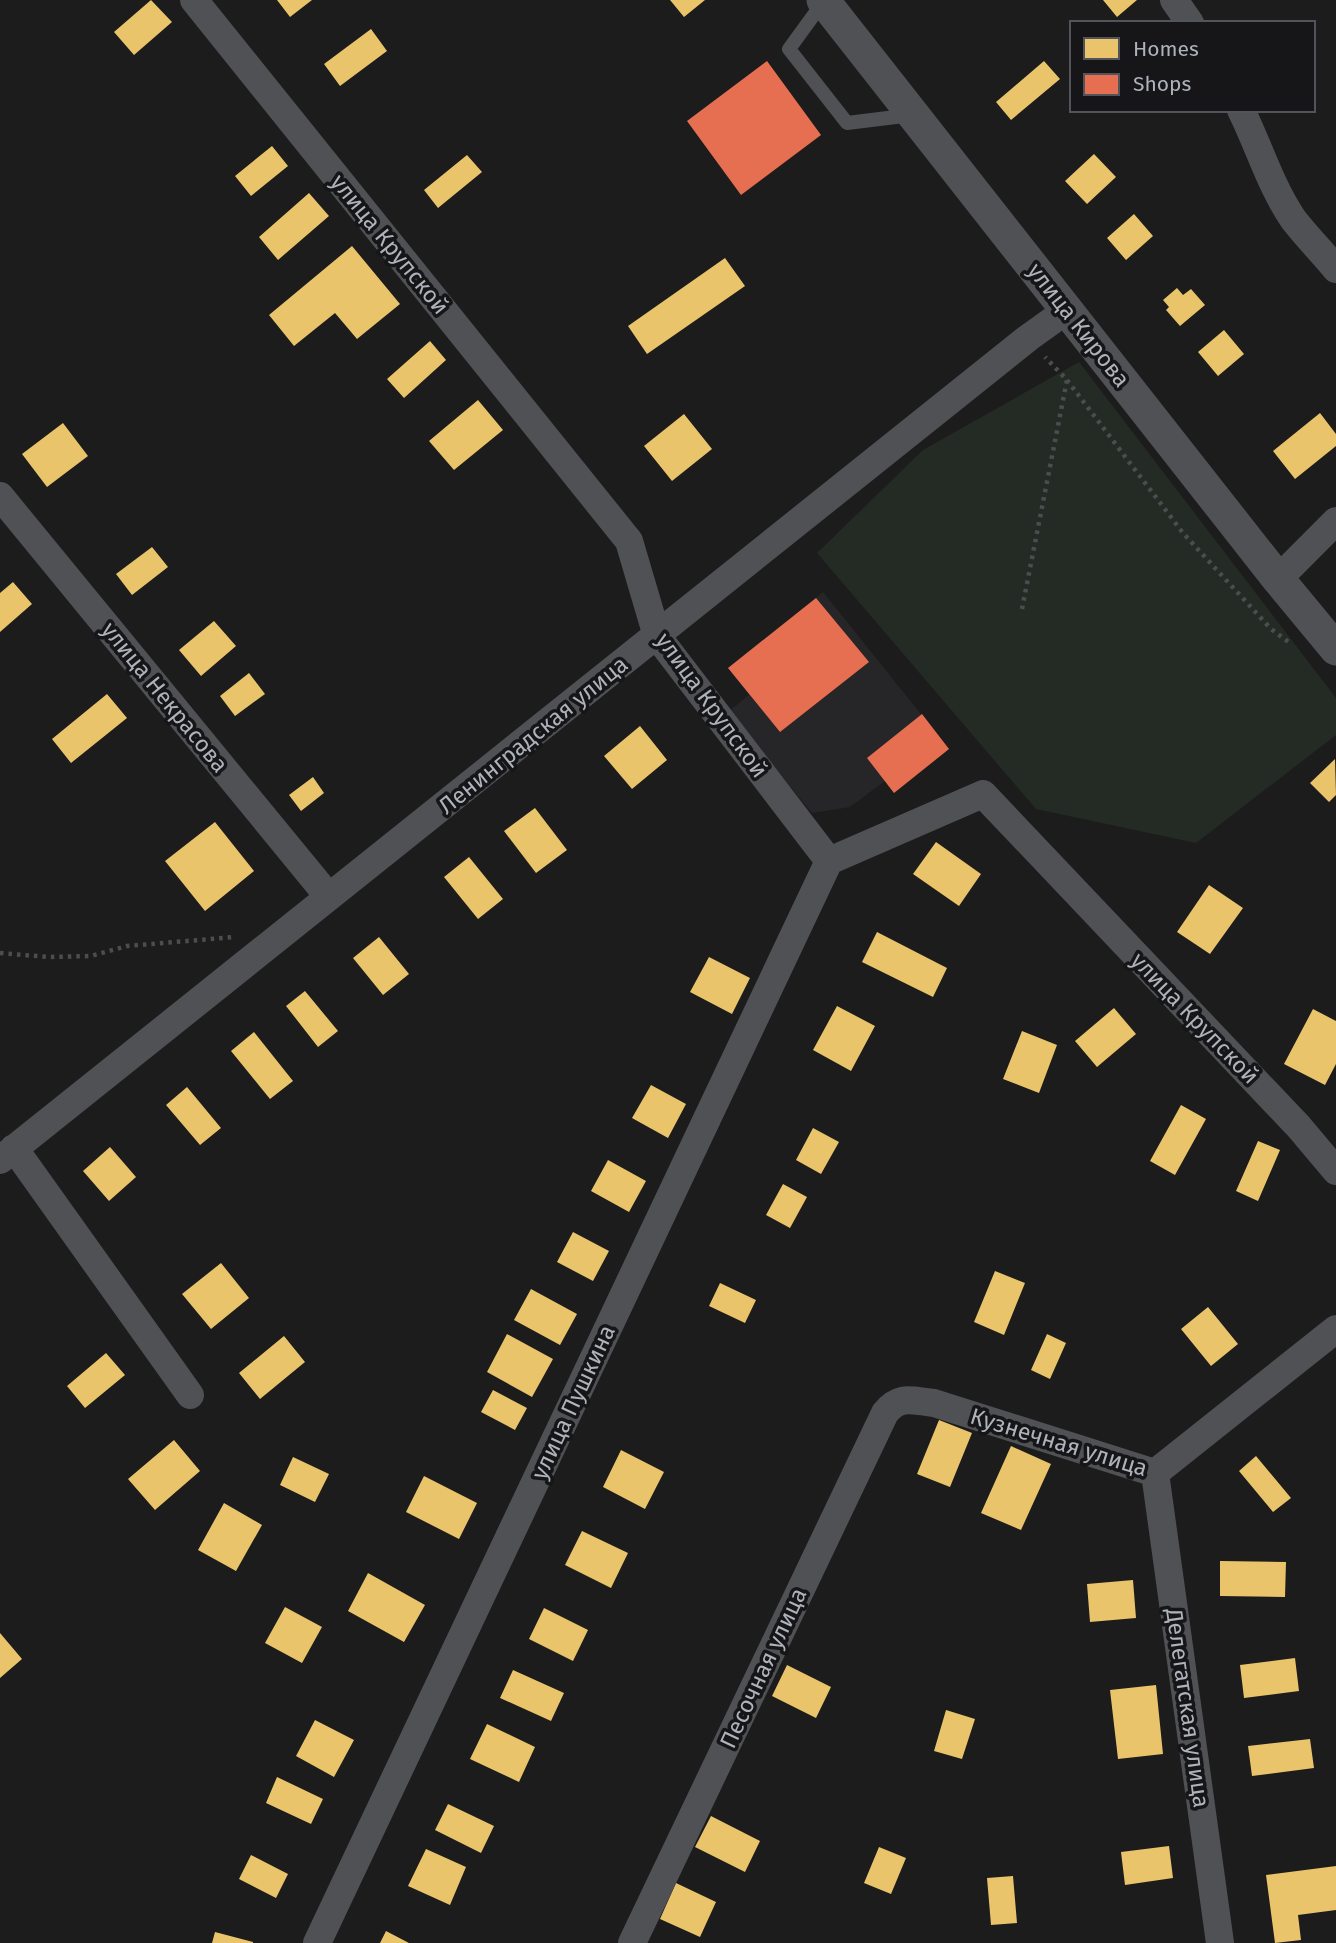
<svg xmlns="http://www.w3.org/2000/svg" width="1336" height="1943" font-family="'Fira Sans',sans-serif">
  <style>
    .built { fill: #262628 }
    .green { fill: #242b25 }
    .homes { fill: #e9c46a }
    .shops { fill: #e76f51 }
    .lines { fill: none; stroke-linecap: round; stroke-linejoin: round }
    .path { stroke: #4c4d4f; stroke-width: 4.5; stroke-dasharray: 3.5 5; stroke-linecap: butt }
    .service { stroke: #505155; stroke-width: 14 }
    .minor { stroke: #505155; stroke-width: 28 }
    .tertiary { stroke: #505155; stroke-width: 33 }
    .labels { text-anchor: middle; stroke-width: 7; stroke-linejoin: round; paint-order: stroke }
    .street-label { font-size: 23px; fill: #aeb2bb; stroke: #161618 }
  </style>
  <rect width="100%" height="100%" fill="#1c1c1c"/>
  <path class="built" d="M 823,592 L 949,749 L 894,793 L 885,781 L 850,807 L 812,813 L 728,712 L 749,695 L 728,668 Z"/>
  <path class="green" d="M 1079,362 L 1336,698 L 1336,735 L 1196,843 L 1036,809 L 817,553 L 923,450 Z"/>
  <path class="homes" d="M 151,0 L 172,22 L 134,55 L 114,32 Z
    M 277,0 L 312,0 L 290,17 Z
    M 670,0 L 705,0 L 684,17 Z
    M 1103,0 L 1137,0 L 1117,17 Z
    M 371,29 L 387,51 L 340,86 L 324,64 Z
    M 1044,61 L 1060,79 L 1011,120 L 996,102 Z
    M 272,146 L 288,166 L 251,196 L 235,176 Z
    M 1094,154 L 1116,177 L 1087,204 L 1065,181 Z
    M 467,155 L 482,172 L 438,208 L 424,190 Z
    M 309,193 L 329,216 L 278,260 L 259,237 Z
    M 1134,214 L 1153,236 L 1126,260 L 1107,238 Z
    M 352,246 L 400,304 L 357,339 L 335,313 L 294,346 L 269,315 Z
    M 725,258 L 745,286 L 647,354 L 628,326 Z
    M 1177,288 L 1183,295 L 1191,289 L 1205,305 L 1180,326 L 1166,310 L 1169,307 L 1163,300 Z
    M 1224,330 L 1244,354 L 1218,376 L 1198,352 Z
    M 430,341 L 446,360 L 404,398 L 387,379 Z
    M 478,400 L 503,430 L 454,470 L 429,441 Z
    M 1320,413 L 1336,434 L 1336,446 L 1295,479 L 1273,451 Z
    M 684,414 L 712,449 L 672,481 L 644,446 Z
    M 63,423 L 88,456 L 47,487 L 22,454 Z
    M 152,547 L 168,567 L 132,595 L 116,574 Z
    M 13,582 L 32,604 L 0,632 L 0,593 Z
    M 214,621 L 236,646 L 201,676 L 179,650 Z
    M 249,673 L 265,694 L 235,716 L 220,696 Z
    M 107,694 L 127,718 L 71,763 L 52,739 Z
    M 640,726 L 667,760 L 632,789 L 604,756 Z
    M 1335,759 L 1336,795 L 1329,802 L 1310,783 Z
    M 313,777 L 324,793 L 301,811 L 289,795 Z
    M 535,808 L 567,850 L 536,873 L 504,831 Z
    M 215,822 L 254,871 L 205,911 L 165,861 Z
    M 936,842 L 981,874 L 959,906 L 913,874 Z
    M 469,857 L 503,899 L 478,919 L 444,877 Z
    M 1209,885 L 1243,908 L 1210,954 L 1177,932 Z
    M 877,932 L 947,968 L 933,997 L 862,962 Z
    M 379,937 L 409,974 L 383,995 L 353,958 Z
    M 709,957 L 750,978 L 732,1014 L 690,992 Z
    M 305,991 L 338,1031 L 318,1047 L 286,1006 Z
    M 837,1006 L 875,1026 L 851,1071 L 813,1050 Z
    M 1114,1008 L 1136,1034 L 1097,1067 L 1075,1041 Z
    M 1313,1009 L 1336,1021 L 1336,1064 L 1325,1085 L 1284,1064 Z
    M 1022,1031 L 1057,1045 L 1039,1093 L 1003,1079 Z
    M 254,1032 L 293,1081 L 270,1099 L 231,1051 Z
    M 651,1085 L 686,1104 L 668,1138 L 632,1118 Z
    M 187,1087 L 221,1128 L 200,1145 L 166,1105 Z
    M 1181,1105 L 1206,1119 L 1175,1175 L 1150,1161 Z
    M 813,1128 L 839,1142 L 821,1174 L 796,1160 Z
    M 1258,1141 L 1280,1150 L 1258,1201 L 1236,1191 Z
    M 110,1147 L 136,1177 L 109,1201 L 83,1171 Z
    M 608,1160 L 646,1181 L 629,1212 L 591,1191 Z
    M 783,1184 L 807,1197 L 790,1228 L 766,1215 Z
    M 573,1232 L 609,1251 L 593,1281 L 557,1262 Z
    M 221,1263 L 249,1298 L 211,1329 L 182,1294 Z
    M 995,1271 L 1025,1283 L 1004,1335 L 974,1322 Z
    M 720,1283 L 756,1300 L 745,1323 L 709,1306 Z
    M 531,1289 L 577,1314 L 560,1345 L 514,1320 Z
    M 1208,1307 L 1238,1344 L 1211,1366 L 1181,1329 Z
    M 507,1334 L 553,1359 L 532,1397 L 487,1372 Z
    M 1047,1334 L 1066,1343 L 1050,1379 L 1031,1370 Z
    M 284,1336 L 305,1362 L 260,1399 L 239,1373 Z
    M 106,1353 L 125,1375 L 85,1408 L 67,1386 Z
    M 493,1390 L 527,1408 L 515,1430 L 481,1412 Z
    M 939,1420 L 972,1433 L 950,1487 L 917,1474 Z
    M 174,1440 L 200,1471 L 155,1510 L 128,1479 Z
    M 1011,1446 L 1051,1464 L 1021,1530 L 981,1513 Z
    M 621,1450 L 664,1472 L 645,1509 L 603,1487 Z
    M 1256,1456 L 1291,1498 L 1273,1512 L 1239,1471 Z
    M 293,1457 L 329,1474 L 315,1502 L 280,1485 Z
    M 424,1476 L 477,1503 L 459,1539 L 406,1512 Z
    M 224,1503 L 262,1525 L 236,1571 L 198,1550 Z
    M 582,1531 L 628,1553 L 611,1588 L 565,1565 Z
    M 1220,1561 L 1286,1562 L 1285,1597 L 1220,1596 Z
    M 368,1573 L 425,1605 L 404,1642 L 348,1611 Z
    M 1133,1580 L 1136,1618 L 1090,1622 L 1087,1584 Z
    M 285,1607 L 322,1627 L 302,1663 L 265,1643 Z
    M 544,1608 L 588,1630 L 573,1661 L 529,1639 Z
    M 0,1633 L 22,1659 L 0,1678 Z
    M 1295,1658 L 1299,1691 L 1244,1698 L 1240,1665 Z
    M 787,1665 L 831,1687 L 816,1718 L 772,1696 Z
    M 513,1670 L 564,1693 L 551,1721 L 500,1698 Z
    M 1156,1685 L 1163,1754 L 1118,1759 L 1110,1690 Z
    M 946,1710 L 975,1719 L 962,1759 L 934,1751 Z
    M 315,1720 L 354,1740 L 334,1777 L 296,1756 Z
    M 487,1724 L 535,1747 L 519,1782 L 470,1759 Z
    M 1310,1739 L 1314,1768 L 1252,1776 L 1248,1746 Z
    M 277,1777 L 323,1799 L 311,1824 L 266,1803 Z
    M 448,1804 L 494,1826 L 481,1853 L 435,1830 Z
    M 711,1816 L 760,1841 L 745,1872 L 695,1847 Z
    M 1169,1846 L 1173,1878 L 1125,1885 L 1121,1852 Z
    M 879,1847 L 906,1858 L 891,1894 L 864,1883 Z
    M 426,1849 L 466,1867 L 450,1905 L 408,1886 Z
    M 251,1855 L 288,1874 L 276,1898 L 239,1879 Z
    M 1336,1866 L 1336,1910 L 1298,1915 L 1301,1940 L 1275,1943 L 1266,1875 Z
    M 1013,1876 L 1017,1923 L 991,1925 L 987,1878 Z
    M 676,1883 L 716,1902 L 700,1937 L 660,1919 Z
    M 386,1931 L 409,1943 L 380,1943 Z
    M 215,1932 L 253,1942 L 253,1943 L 212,1943 Z"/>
  <path class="shops" d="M 767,61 L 821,135 L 741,195 L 687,121 Z
    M 816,598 L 869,662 L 780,732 L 728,668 Z
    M 922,714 L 949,749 L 894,793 L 867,758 Z"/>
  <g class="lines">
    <path class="path" d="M 1067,380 L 1183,533 L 1271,629 L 1290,643
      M 1022,609 L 1067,380 L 1045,357
      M 0,953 L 48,957 L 91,956 L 127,946 L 235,937"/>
    <path class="service" d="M 824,1 L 789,49 L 847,123 L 912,115"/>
    <path class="minor" d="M 194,0 L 629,541 L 657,636 L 829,861 L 983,794 L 1299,1127 L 1336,1171
      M 1174,0 L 1190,23
      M 1241,110 C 1259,146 1270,185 1293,219 C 1306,236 1322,252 1336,269
      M 0,496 L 329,897
      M 1278,579 L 1336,521
      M 14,1148 L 190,1395
      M 0,1160 L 1028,338 L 1067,310
      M 1155,1473 L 1220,1943
      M 317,1943 L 829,861
      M 632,1943 L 885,1413 C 900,1394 913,1401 934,1403 L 1155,1473 L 1336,1329"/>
    <path class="tertiary" d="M 823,0 L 1278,579 L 1336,649"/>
  </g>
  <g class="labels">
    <g class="street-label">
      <text transform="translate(390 244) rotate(51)" y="8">улица Крупской</text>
      <text transform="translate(1079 325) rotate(52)" y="8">улица Кирова</text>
      <text transform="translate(165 697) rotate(51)" y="8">улица Некрасова</text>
      <text transform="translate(712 705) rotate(54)" y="8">улица Крупской</text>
      <text transform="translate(533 735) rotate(-39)" y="8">Ленинградская улица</text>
      <text transform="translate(1195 1018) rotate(46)" y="8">улица Крупской</text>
      <text transform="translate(573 1402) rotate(-65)" y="8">улица Пушкина</text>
      <text transform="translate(1059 1442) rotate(17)" y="8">Кузнечная улица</text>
      <text transform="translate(763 1668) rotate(-65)" y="8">Песочная улица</text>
      <text transform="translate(1188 1708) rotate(82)" y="8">Делегатская улица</text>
    </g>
  </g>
  <rect x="1070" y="21" width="245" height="91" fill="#161618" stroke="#535459" stroke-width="2"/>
  <rect x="1084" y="38" width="35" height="21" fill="#e9c46a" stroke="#535459" stroke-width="2"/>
  <text x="1133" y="56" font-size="21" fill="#aeb2bb">Homes</text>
  <rect x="1084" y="74" width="35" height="21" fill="#e76f51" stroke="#535459" stroke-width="2"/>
  <text x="1133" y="91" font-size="21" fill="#aeb2bb">Shops</text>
</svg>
